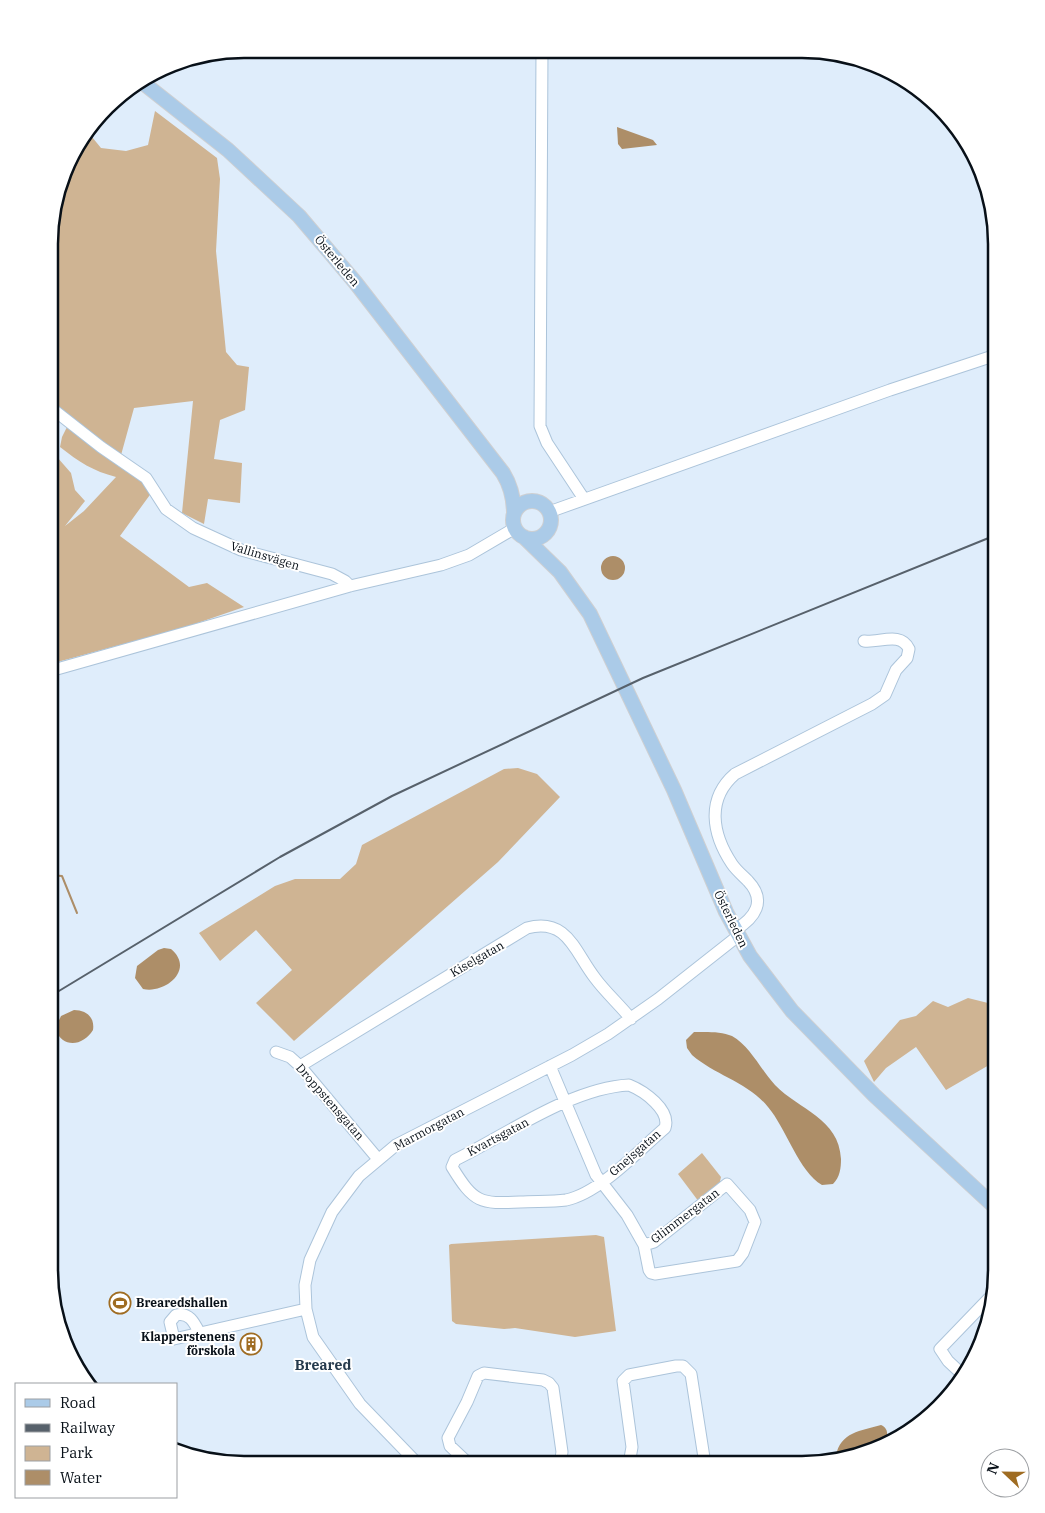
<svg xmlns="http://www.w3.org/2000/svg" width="1045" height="1513" font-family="'IBM Plex Serif',serif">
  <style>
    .green { fill: #cfb493 }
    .water { fill: #ad8e68 }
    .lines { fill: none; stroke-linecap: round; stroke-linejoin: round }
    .stream { stroke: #ad8e68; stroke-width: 2 }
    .minor-casing { stroke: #acc4da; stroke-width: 13 }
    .major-casing { stroke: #cecfd1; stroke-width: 16 }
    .minor { stroke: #fff; stroke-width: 11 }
    .major { stroke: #abcbe8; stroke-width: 14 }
    .rail { stroke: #57616b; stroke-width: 2 }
    .labels { text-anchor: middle; stroke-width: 4; stroke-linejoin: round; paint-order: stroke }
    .street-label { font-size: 12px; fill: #081018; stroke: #fff }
    .poi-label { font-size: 12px; font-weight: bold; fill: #081018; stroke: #fff; text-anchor: start }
    .neighbourhood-label { font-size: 14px; font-weight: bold; fill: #273b4d; stroke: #fff }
    .rim { fill: none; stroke: #081018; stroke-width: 2.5 }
  </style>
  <rect width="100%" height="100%" fill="#dfedfb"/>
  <path class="green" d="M 155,111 L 217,158 L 220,179 L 216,251 L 226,352 L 237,365 L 249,367 L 245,410 L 220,420 L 214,459 L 242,463 L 240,503 L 208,499 L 204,524 L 182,513 L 193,401 L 134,408 L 118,466 L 140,479 L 152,492 L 120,536 L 189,587 L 207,583 L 244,607 L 186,627 L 50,664 L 50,449 L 71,473 L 75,490 L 85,501 L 65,526 L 84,511 L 116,477 C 93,471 79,462 60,447 L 62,437 L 71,419 L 50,401 L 50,218 L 75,146 L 91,127 L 92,137 L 101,148 L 126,151 L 148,145 Z
    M 518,768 L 537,774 L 560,797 L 498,862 L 294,1041 L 256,1003 L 292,970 L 256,930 L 220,961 L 199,933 L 275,886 L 295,879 L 340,879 L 356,864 L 362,845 L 504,769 Z
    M 968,998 L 996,1005 L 996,1061 L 946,1090 L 916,1047 L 886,1068 L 874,1082 L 864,1061 L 900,1020 L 916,1016 L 933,1001 L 948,1007 Z
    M 702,1153 L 721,1177 L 719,1186 L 699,1202 L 678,1174 Z
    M 596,1235 L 604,1237 L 616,1331 L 575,1337 L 515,1328 L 504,1329 L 456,1324 L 452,1321 L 449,1245 L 451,1244 Z"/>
  <path class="water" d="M 617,127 L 653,140 L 657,145 L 622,149 L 618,144 Z
    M601 568a12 12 0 1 1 24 0a12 12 0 1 1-24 0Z
    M 164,948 L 171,949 C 195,969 166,994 143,989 L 135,978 L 137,966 L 158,950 Z
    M 74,1010 C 86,1010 95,1017 93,1030 C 83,1046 63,1049 55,1029 L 61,1016 Z
    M 694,1032 C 705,1032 721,1031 732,1036 C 750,1046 761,1070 775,1085 C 799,1110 839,1118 841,1159 C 841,1168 840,1177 833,1184 L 822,1185 C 799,1172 786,1128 768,1107 C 749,1083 715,1075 692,1055 L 687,1048 L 686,1040 Z
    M 881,1425 C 890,1429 887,1437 885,1445 L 836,1456 C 840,1432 861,1431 881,1425 Z"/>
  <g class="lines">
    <path class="stream" d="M 49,875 L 62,876 L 77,913"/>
    <g class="minor-casing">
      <path id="minor" d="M 542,50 L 540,426 L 547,443 L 584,499
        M 50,407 L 101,447 L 146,478 L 166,509 L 193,528 L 241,550 L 332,574 L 345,581 L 350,586
        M 549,512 L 890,390 L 996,355
        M 50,671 L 350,586 L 441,565 L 469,555 L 515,528
        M 735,930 C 755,918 767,901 748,881 C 742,875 736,870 732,864 C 712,834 706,799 735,774 L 872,704 L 885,695 L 896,670 L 907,658 L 909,649 C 901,631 879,643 864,641
        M 276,1052 L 290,1057 L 300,1066 L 378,1159
        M 300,1066 L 527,928 C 568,917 575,953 595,978 C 606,993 620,1005 631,1019
        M 550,1066 L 596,1175 L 627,1215 L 644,1245 L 654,1242 L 727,1184 L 750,1210 L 755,1222 L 743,1253 L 737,1261 L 655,1274 L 651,1273 L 649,1270 L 644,1245
        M 629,1085 C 644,1091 671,1110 665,1128 C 639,1150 600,1193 566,1200 C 551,1202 535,1201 520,1202 C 480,1204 474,1203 452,1167 L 455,1160 C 506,1135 571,1088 629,1085 Z
        M 199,1332 C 194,1322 189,1312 176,1315 L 170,1322 L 174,1339 L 306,1309
        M 964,1376 L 948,1361 L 940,1349 L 994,1293
        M 417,1463 L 360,1404 L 313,1337 L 306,1309 L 305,1285 L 310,1260 L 332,1212 L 359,1176 L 396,1145 L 572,1055 L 608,1034 L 658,999 L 738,936
        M 468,1463 L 450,1446 L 448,1438 L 467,1402 L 478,1376 L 484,1373 L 543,1380 L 549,1383 L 553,1388 L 562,1452 L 560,1464
        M 629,1464 L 632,1447 L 623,1381 L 629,1375 L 676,1366 L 683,1366 L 691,1374 L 705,1464"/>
    </g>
    <g class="major-casing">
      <path id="major" d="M 142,82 L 228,150 L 299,216 L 355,282 L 503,473 C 511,486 514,498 514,514
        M513 520a19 19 0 1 1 38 0a19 19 0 1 1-38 0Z
        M 524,537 L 560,572 L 590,614 L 674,790 L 726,912 L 750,956 L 792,1011 L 874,1095 L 996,1208"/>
    </g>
    <use href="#minor" class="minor"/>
    <use href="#major" class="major"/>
    <path class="rail" d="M 49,997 L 280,857 L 392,796 L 643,678 L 996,535"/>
  </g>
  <defs>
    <g id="stadium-ring" transform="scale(1.125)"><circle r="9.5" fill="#fff" stroke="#9f6c22" stroke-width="1.5"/><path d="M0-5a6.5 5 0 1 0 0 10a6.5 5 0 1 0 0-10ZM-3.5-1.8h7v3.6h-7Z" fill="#9f6c22"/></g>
    <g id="building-ring" transform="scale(1.125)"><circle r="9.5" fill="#fff" stroke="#9f6c22" stroke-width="1.5"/><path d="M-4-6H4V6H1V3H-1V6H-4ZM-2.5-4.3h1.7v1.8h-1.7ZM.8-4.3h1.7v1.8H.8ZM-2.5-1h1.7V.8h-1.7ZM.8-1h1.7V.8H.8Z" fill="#9f6c22"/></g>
  </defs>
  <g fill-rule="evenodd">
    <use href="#stadium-ring" x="120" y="1303"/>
    <use href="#building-ring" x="251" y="1344"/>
  </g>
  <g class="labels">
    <g class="street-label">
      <text transform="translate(337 261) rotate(50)" y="4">Österleden</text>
      <text transform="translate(265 556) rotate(17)" y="4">Vallinsvägen</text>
      <text transform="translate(731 919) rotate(64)" y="4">Österleden</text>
      <text transform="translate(477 959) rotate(-30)" y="4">Kiselgatan</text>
      <text transform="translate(330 1102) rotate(49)" y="4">Droppstensgatan</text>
      <text transform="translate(429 1129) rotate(-28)" y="4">Marmorgatan</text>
      <text transform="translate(498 1137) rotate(-28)" y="4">Kvartsgatan</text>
      <text transform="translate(635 1153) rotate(-41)" y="4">Gnejsgatan</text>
      <text transform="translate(685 1216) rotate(-37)" y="4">Glimmergatan</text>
    </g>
    <g class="poi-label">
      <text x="136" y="1307">Brearedshallen</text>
      <text x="235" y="1341" text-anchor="end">Klapperstenens<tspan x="235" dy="14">förskola</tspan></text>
    </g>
    <g class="neighbourhood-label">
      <text x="323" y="1370">Breared</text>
    </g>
  </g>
  <path d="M0 0H1045V1513H0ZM244 58H802A186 186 0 0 1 988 244V1270A186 186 0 0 1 802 1456H244A186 186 0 0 1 58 1270V244A186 186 0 0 1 244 58Z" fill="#fff" fill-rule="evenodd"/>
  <path class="rim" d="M244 58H802A186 186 0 0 1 988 244V1270A186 186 0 0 1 802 1456H244A186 186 0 0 1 58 1270V244A186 186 0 0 1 244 58Z"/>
  <rect x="15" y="1383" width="162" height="115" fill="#ffffff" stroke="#9c9fa3"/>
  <rect x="25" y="1399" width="25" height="8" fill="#abcbe8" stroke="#9c9fa3"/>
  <text x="60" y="1408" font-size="15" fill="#081018">Road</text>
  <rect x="25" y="1424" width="25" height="8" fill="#57616b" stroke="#9c9fa3"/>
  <text x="60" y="1433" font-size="15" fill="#081018">Railway</text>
  <rect x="25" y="1446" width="25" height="15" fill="#cfb493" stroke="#9c9fa3"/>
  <text x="60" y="1458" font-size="15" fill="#081018">Park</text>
  <rect x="25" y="1470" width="25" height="15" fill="#ad8e68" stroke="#9c9fa3"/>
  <text x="60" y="1483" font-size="15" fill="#081018">Water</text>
  <g transform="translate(1005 1473) rotate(292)"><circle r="24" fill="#ffffff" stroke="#9c9fa3"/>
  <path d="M0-4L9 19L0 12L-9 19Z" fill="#9f6c22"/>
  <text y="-8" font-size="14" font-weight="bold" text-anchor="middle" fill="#081018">N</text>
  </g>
</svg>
